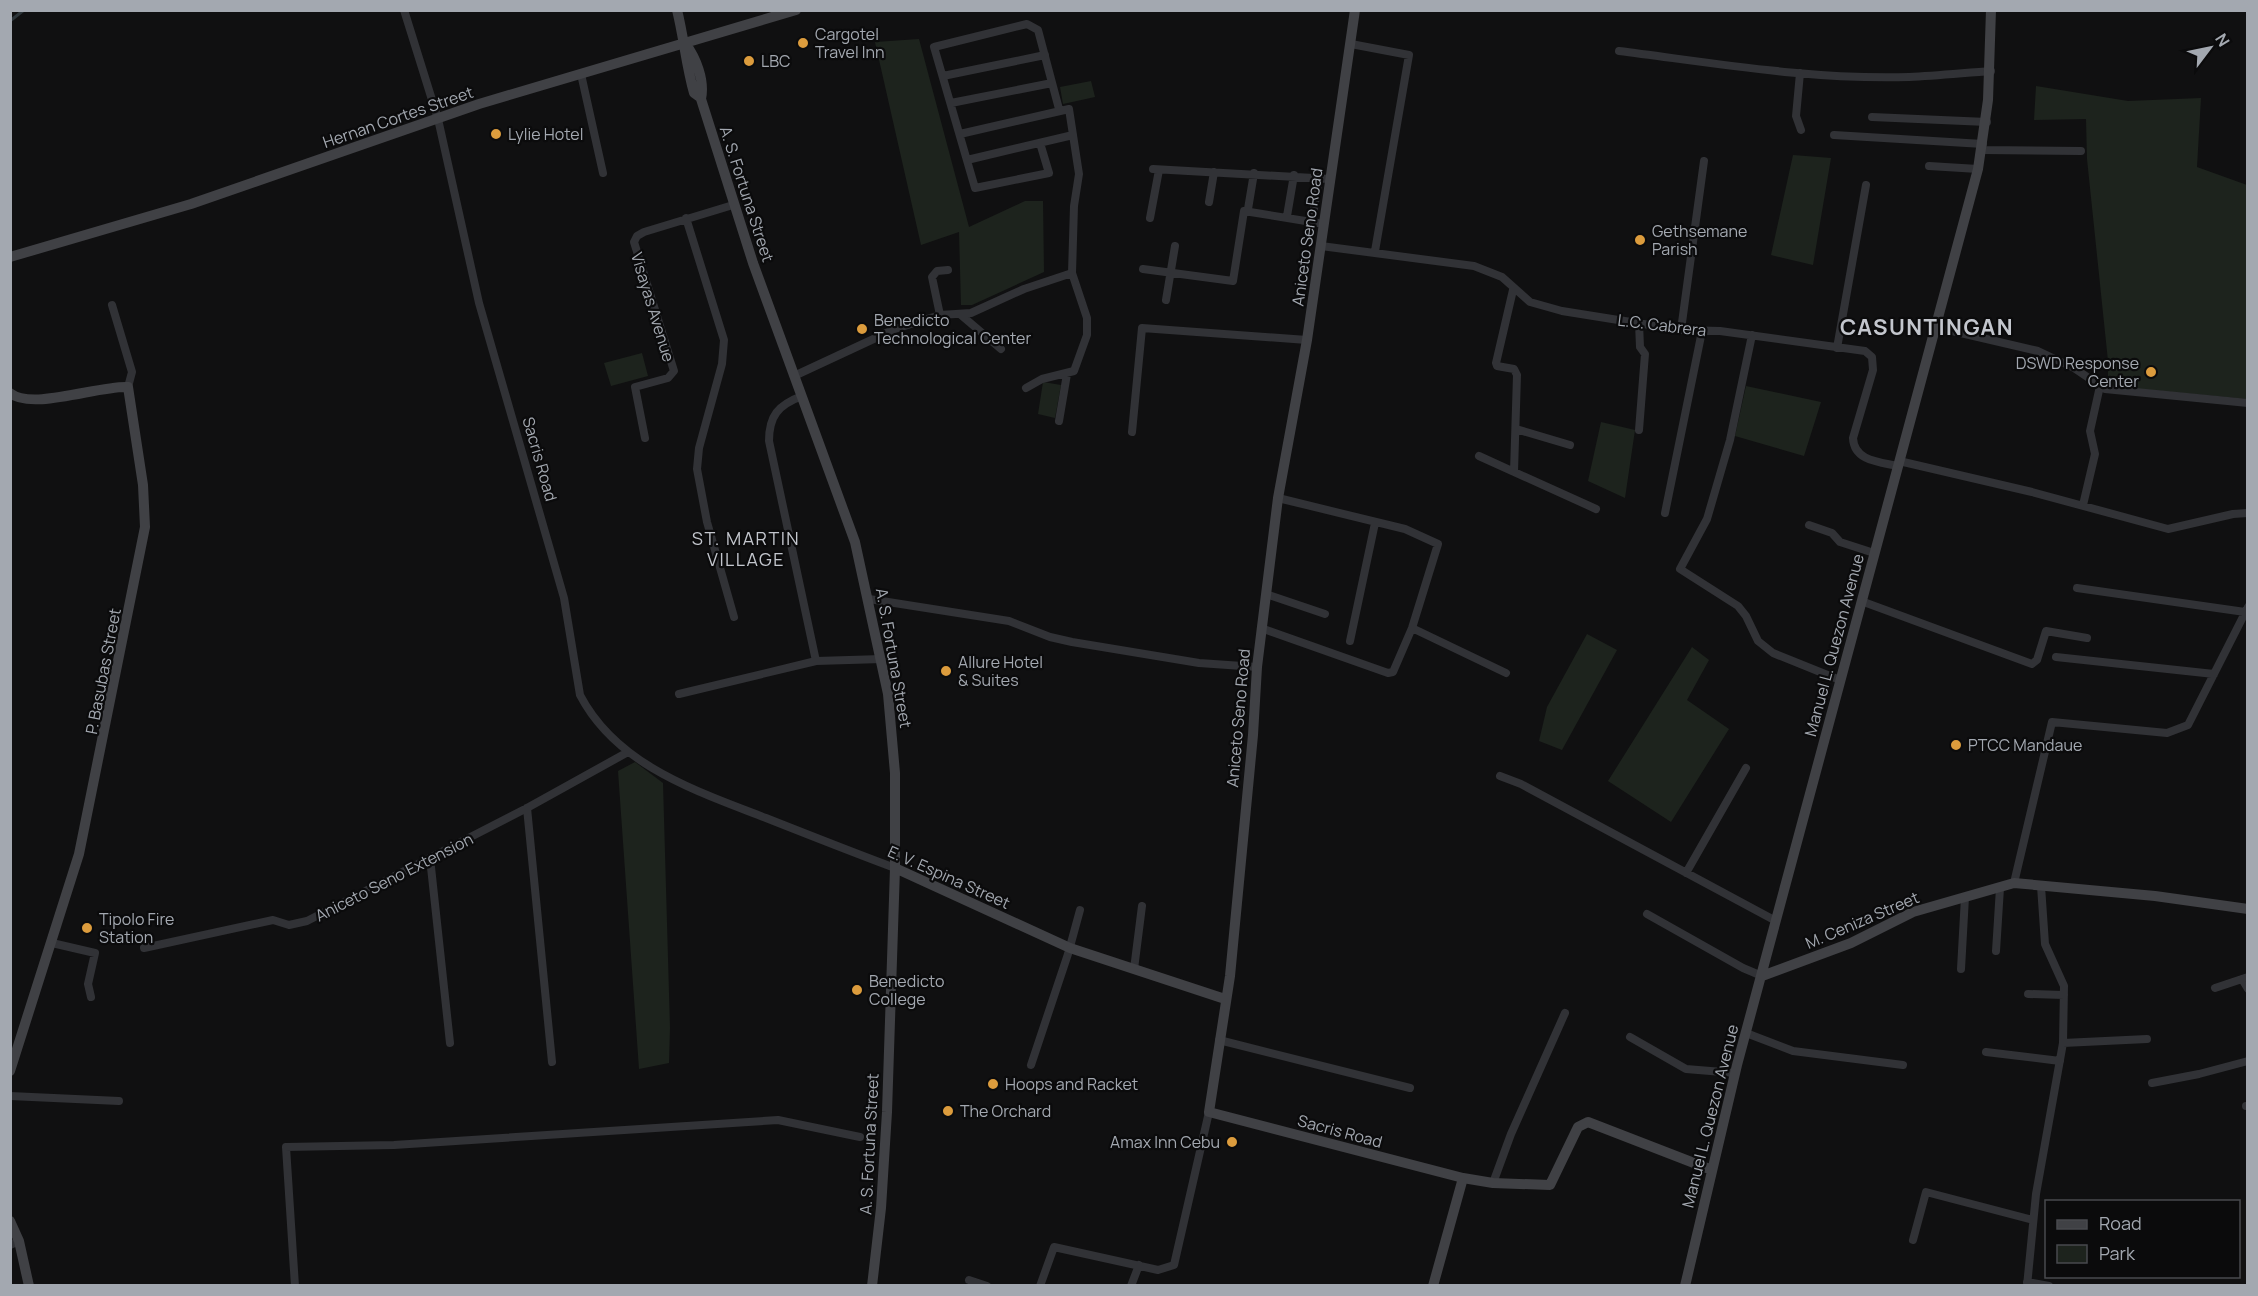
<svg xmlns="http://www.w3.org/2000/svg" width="2258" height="1296" font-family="Manrope,sans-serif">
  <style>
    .green { fill: #1d231d }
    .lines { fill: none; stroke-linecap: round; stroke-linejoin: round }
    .stream { stroke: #2d353a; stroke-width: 3 }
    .street { stroke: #313236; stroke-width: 8 }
    .secondary { stroke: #404145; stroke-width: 10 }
    .poi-dot { fill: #dc9c3d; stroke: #0b0b0c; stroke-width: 2 }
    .labels { text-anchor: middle; stroke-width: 4.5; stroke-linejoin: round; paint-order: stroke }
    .poi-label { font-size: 16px; fill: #a3a8b0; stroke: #0b0b0c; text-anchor: start }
    .street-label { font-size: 16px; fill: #a3a8b0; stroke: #0b0b0c }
    .neighbourhood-label { font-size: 18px; letter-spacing: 1.5px; fill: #c3c6cd; stroke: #0b0b0c }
    .district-label { font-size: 22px; font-weight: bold; letter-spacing: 1.5px; fill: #c3c6cd; stroke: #0b0b0c }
  </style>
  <rect width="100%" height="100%" fill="#101011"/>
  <path class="green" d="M 919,39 L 969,227 L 1025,201 L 1043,201 L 1044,272 L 972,305 L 961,305 L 959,232 L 921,245 L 875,42 Z
    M 1091,81 L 1095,97 L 1063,104 L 1060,87 Z
    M 2036,86 L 2128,101 L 2201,98 L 2197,167 L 2247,185 L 2247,399 L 2108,386 L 2108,361 L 2087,159 L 2086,119 L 2034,120 Z
    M 1793,155 L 1831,158 L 1813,265 L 1771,255 Z
    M 642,353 L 648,376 L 611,386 L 604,363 Z
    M 1043,382 L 1061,385 L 1055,418 L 1038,414 Z
    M 1746,386 L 1821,402 L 1804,456 L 1735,436 Z
    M 1601,422 L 1635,430 L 1625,498 L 1588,481 Z
    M 1587,634 L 1617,650 L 1562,750 L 1539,741 L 1547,707 Z
    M 1692,647 L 1709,660 L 1687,700 L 1729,729 L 1671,822 L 1608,781 Z
    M 635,762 L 663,783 L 670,1028 L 669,1063 L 639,1069 L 618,771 Z"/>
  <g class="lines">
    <path class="stream" d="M 10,21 L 24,10"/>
    <path class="street" d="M 404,10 L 438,119 L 479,303 L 564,598 L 580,695 C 617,766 697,791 766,818 C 809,835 852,852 895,868
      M 1351,44 L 1409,55 L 1375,251
      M 1619,51 C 1714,63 1812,80 1909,77 C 1936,76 1963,73 1991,71
      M 1800,73 L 1796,116 L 1801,130
      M 581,74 L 603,173
      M 943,76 L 1045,55
      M 951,103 L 1052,83
      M 1872,117 L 1987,122
      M 960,134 L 1069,109 L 1079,174 L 1074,206 L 1072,273 L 1087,318 L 1087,335 L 1074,371 L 1042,379 L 1026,388
      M 1834,135 L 1983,144
      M 1040,143 L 1049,173 L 975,188 L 934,47 L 1027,24 L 1038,30 L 1059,109
      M 1982,150 L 2081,151
      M 967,160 L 1073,135
      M 1929,166 L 1978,169
      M 1153,169 L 1331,179
      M 1209,202 L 1214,172
      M 1248,209 L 1254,173
      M 1287,216 L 1294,175
      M 686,218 L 724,340 L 722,364 L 699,448 L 697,469 L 707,522 L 734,617
      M 1150,218 L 1159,170
      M 1312,221 L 1319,177
      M 1321,246 L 1474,266 L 1502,277 L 1530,302 L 1562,311 L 1681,330 L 1720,331 L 1865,351 L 1872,357 L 1873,370 L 1853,438 C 1854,461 1879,462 1898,466
      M 1143,269 L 1233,281 L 1244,211 L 1324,224
      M 1513,290 L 1496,363 L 1497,366 L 1514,369 L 1517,375 L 1514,472
      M 1166,300 L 1175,246
      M 112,305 L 132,372 L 128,387
      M 940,315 L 932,277 L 937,271 L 948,270
      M 961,315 L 1001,349
      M 1935,327 L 2038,351 L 2074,368 L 2105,389 L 2248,403
      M 1681,330 L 1704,161
      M 1752,335 L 1730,440 L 1707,519 L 1680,569 L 1738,606 L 1746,616 L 1758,641 L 1773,653 L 1840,680
      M 1837,348 L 1866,185
      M 794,376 L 895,329 L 940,315 L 971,313 L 1024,289 L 1072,273
      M 802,396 C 778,405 769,416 769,441 L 816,661
      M 1059,421 L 1067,374
      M 1516,429 L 1570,445
      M 1639,430 L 1645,354 L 1640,347 L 1639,323
      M 1132,432 L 1142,328 L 1307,340
      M 645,438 L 635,387 L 668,378 L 674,371 L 634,242 L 637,236 L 644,232 L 733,205
      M 1479,456 L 1596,509
      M 1899,461 L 2032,492 L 2168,529 L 2233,514 L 2248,513
      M 2083,505 L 2095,454 L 2090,431 L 2100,386
      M 1665,513 L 1702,331
      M 1809,525 L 1832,533 L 1840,542 L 1874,553
      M 2077,588 L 2245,612
      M 1266,594 L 1325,614
      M 869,599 L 1009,621 L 1050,637 L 1072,642 L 1199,663 L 1257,667
      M 1861,601 L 2032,664 L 2037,660 L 2046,631 L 2087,638
      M 1261,628 L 1388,673 L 1393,672 L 1412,628 L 1438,544 L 1405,529 L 1278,498
      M 1412,628 L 1506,673
      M 1350,641 L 1375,523
      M 2056,657 L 2214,674
      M 679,694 L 816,661 L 882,659
      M 1500,776 L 1521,784 L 1776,921
      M 527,808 L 552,1062
      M 430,858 L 450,1043
      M 1686,873 L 1746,768
      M 2014,883 L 2052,722 L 2167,733 L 2188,725 L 2248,607
      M 1647,914 L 1743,968 L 1762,976
      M 52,943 L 95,953 L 88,984 L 91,997
      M 144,948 L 273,920 L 289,925 L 307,921 L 527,808 L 628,752
      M 1996,951 L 2000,888
      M 1134,969 L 1142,906
      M 1961,969 L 1965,897
      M 2242,979 L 2248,989
      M 2215,988 L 2248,977
      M 2028,994 L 2064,995
      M 1746,1033 L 1793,1051 L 1903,1065
      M 1630,1037 L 1686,1069 L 1735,1073
      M 1219,1040 L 1410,1088
      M 2063,1043 L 2147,1039
      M 1986,1052 L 2060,1061
      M 1031,1065 L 1068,954 L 1080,910
      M 2152,1083 L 2199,1074 L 2248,1061
      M 10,1096 L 119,1101
      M 2246,1106 L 2248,1106
      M 1493,1183 L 1511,1134 L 1565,1013
      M 1913,1240 L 1926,1192 L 2033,1220
      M 10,1245 L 19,1241
      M 969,1280 L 987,1286
      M 2027,1282 L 2049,1286
      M 295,1286 L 286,1147 L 394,1145 L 778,1120 L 860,1137
      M 1040,1286 L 1054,1247 L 1158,1270 L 1174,1265 L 1209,1112
      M 1131,1286 L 1139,1265
      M 2027,1286 L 2036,1194 L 2063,1043 L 2064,986 L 2045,944 L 2041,886"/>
    <path class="secondary" d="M 677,10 C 684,38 686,65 694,93 L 701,98
      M 1355,10 L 1307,340 L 1278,498 L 1257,667 L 1253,735 L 1230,976 L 1209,1112 L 1463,1178 L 1493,1183 L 1550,1185 L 1578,1127 L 1588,1122 L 1712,1170
      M 685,43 C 696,58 705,80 701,99 L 753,263 L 855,542 L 888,694 L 895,773 L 895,868 L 887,1112 L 881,1208 L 872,1286
      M 10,257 L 191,204 L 479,104 L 796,10
      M 10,393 C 32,411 100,385 128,387 L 143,485 L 145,527 L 79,854 L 10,1071
      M 895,868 L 1070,948 L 1225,999
      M 1762,976 L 1851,943 L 1913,912 L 2014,883 L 2155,896 L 2248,909
      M 10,1221 L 19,1241 L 29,1286
      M 1433,1286 L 1463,1178
      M 1685,1286 L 1737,1065 L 1978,169 L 1988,100 L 1991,10"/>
  </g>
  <g class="poi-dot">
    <circle cx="803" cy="43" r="6"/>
    <circle cx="749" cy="61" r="6"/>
    <circle cx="496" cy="134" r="6"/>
    <circle cx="1640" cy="240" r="6"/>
    <circle cx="862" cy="329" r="6"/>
    <circle cx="2151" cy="372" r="6"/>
    <circle cx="946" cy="671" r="6"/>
    <circle cx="1956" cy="745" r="6"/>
    <circle cx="87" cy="928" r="6"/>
    <circle cx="857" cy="990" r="6"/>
    <circle cx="993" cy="1084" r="6"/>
    <circle cx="948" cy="1111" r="6"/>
    <circle cx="1232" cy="1142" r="6"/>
  </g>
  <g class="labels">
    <g class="poi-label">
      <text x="815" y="40">Cargotel<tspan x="815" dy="18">Travel Inn</tspan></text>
      <text x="761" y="67">LBC</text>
      <text x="508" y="140">Lylie Hotel</text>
      <text x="1652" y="237">Gethsemane<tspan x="1652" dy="18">Parish</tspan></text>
      <text x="874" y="326">Benedicto<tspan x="874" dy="18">Technological Center</tspan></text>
      <text x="2139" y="369" text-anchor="end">DSWD Response<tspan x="2139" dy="18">Center</tspan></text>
      <text x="958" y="668">Allure Hotel<tspan x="958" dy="18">&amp; Suites</tspan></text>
      <text x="1968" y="751">PTCC Mandaue</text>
      <text x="99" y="925">Tipolo Fire<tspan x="99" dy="18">Station</tspan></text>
      <text x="869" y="987">Benedicto<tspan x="869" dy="18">College</tspan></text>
      <text x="1005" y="1090">Hoops and Racket</text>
      <text x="960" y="1117">The Orchard</text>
      <text x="1220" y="1148" text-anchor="end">Amax Inn Cebu</text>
    </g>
    <g class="street-label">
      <text transform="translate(398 117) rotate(-19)" y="6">Hernan Cortes Street</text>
      <text transform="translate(747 194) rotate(72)" y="6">A. S. Fortuna Street</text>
      <text transform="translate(1307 237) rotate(-82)" y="6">Aniceto Seno Road</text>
      <text transform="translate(653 307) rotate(73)" y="6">Visayas Avenue</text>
      <text transform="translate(1662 325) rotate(7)" y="6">L.C. Cabrera</text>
      <text transform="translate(540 459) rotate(74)" y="6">Sacris Road</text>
      <text transform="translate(1834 645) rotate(-75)" y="6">Manuel L. Quezon Avenue</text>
      <text transform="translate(894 658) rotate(80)" y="6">A. S. Fortuna Street</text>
      <text transform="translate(103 671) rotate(-79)" y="6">P. Basubas Street</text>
      <text transform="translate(1238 718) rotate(-85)" y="6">Aniceto Seno Road</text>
      <text transform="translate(394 877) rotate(-27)" y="6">Aniceto Seno Extension</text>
      <text transform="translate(949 877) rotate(24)" y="6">E. V. Espina Street</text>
      <text transform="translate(1862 920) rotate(-23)" y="6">M. Ceniza Street</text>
      <text transform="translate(1710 1116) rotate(-76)" y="6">Manuel L. Quezon Avenue</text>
      <text transform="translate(1340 1131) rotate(15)" y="6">Sacris Road</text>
      <text transform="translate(869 1144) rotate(-87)" y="6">A. S. Fortuna Street</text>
    </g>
    <g class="neighbourhood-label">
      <text x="746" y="545">ST. MARTIN<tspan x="746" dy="21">VILLAGE</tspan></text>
    </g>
    <g class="district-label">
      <text x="1927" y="335">CASUNTINGAN</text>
    </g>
  </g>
  <rect width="2258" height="1296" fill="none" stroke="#a3a8b0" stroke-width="24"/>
  <rect x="2045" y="1200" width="195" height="78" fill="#0b0b0c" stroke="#484a4e" stroke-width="1.5"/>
  <rect x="2057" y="1220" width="30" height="9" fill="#404145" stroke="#484a4e" stroke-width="1.5"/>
  <text x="2099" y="1230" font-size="18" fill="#a3a8b0">Road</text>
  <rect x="2057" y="1245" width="30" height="18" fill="#1d231d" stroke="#484a4e" stroke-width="1.5"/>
  <text x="2099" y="1260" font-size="18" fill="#a3a8b0">Park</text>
  <g transform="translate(2210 48) rotate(58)" stroke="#0b0b0c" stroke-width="4.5" paint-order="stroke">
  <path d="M0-4.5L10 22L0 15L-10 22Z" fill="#a3a8b0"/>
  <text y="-9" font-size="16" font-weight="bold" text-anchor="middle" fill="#a3a8b0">N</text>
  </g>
</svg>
